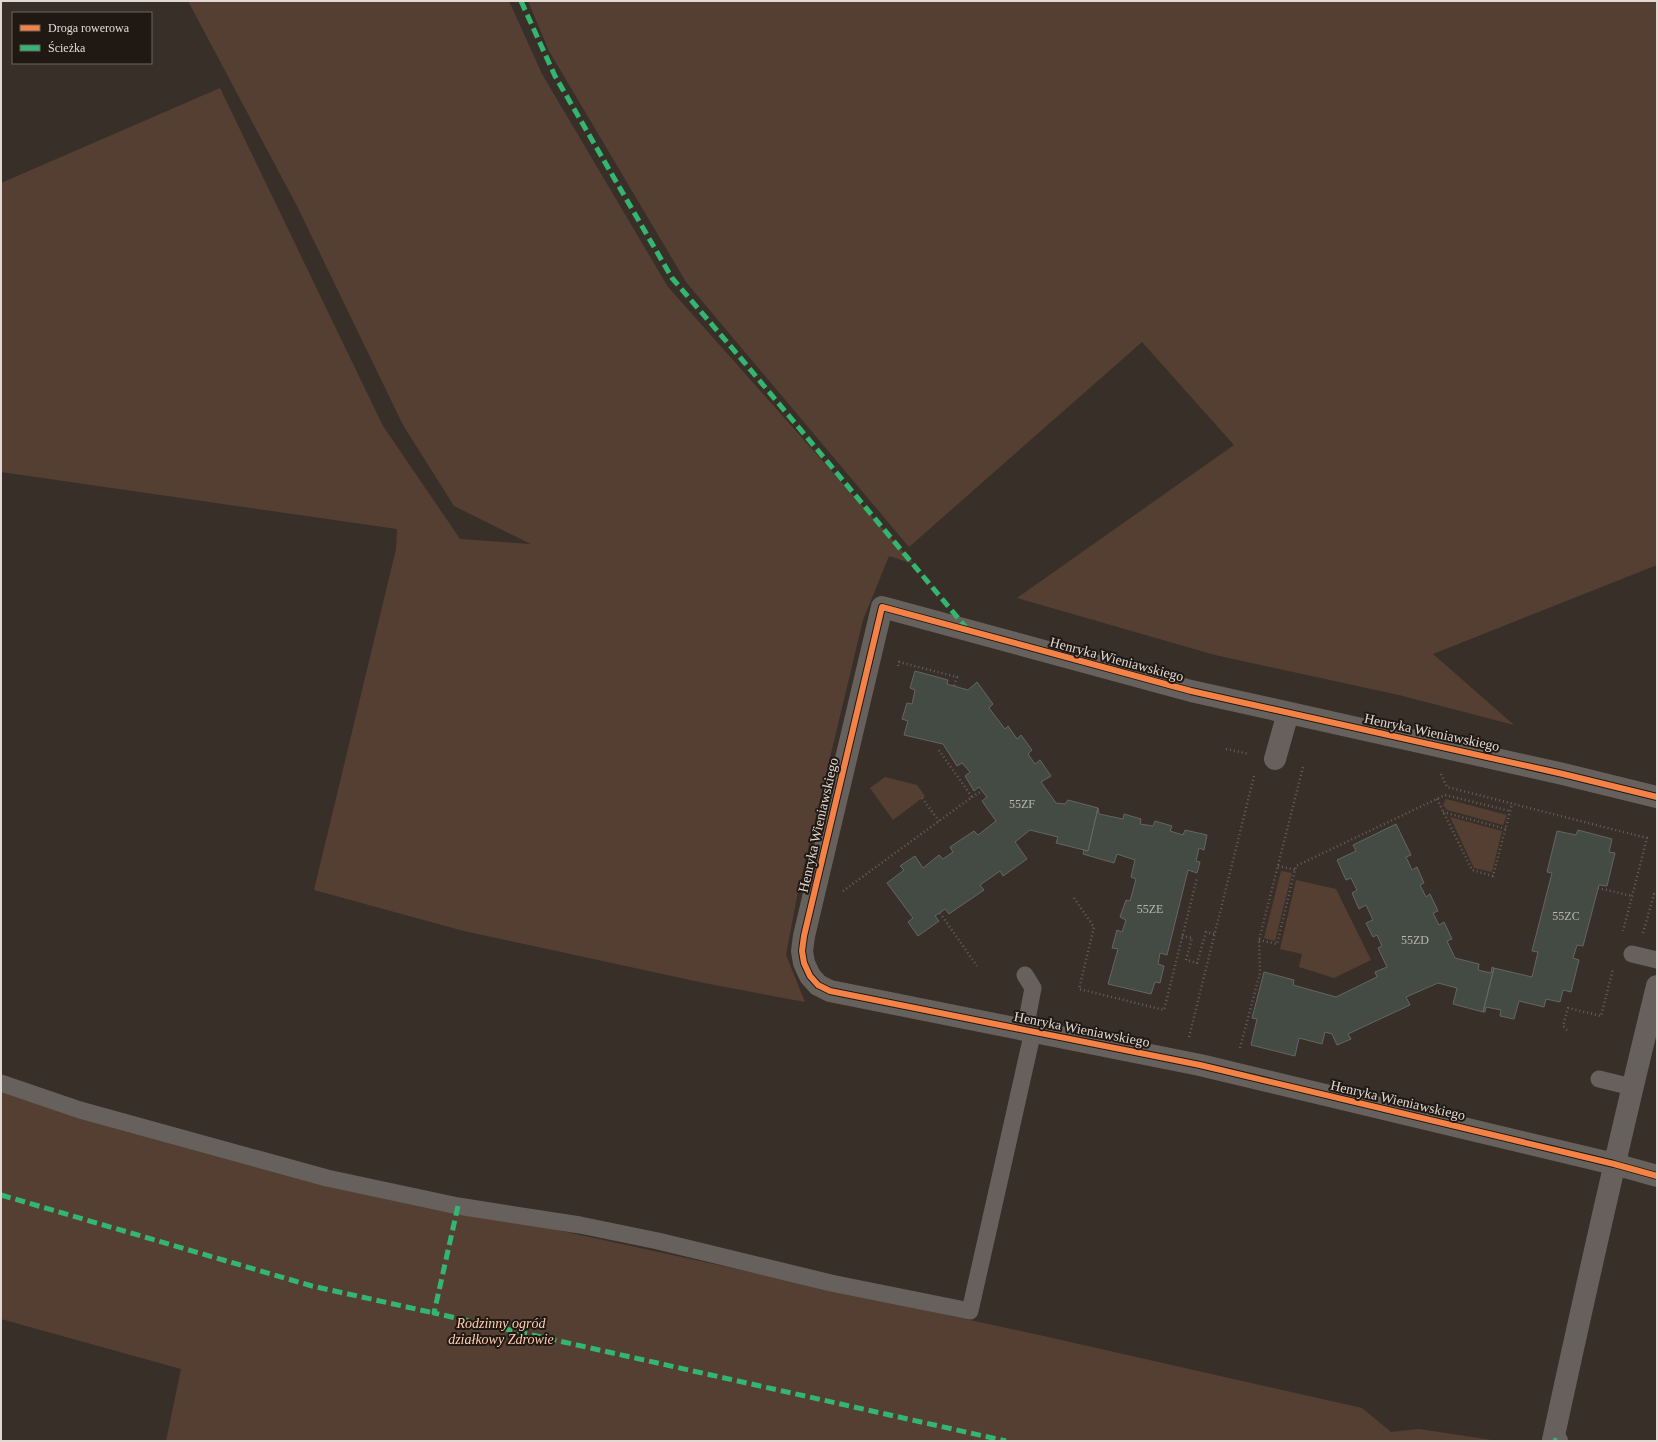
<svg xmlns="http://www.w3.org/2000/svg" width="1658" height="1442" font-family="'Times New Roman',serif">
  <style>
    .green { fill: #553f33 }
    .building { fill: #444a44; stroke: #656562 }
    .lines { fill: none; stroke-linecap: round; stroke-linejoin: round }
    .path { stroke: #665f5c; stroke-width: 2.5; stroke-dasharray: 1 3; stroke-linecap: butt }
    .lane { stroke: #67615d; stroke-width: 17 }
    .street { stroke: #67615d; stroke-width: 22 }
    .quiet { stroke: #33b770; stroke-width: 5; stroke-dasharray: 10 5; stroke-linecap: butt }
    .cycleway-casing { stroke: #201813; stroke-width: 8 }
    .cycleway { stroke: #f48246; stroke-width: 6 }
    .labels { text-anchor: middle; stroke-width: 4; stroke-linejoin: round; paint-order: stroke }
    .number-label { font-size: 12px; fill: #bcb5ae }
    .street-label { font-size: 14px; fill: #e4d9d2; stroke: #201813 }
    .park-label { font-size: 14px; font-style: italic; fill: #ffceb0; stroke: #201813 }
  </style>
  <rect width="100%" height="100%" fill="#392f29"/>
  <path class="green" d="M 188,1 L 509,1 L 542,74 L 668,287 L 914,564 L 889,556 L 863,620 L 798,891 L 786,955 L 805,1002 L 704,983 L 464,931 L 314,890 L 396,549 L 397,529 L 1,472 L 1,183 L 220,88 L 383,426 L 460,539 L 531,544 L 454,506 L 403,425 L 297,206 Z
    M 528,1 L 1657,1 L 1657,565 L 1433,654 L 1514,725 L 1399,695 L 1215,655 L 1017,598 L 1234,445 L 1142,342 L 909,547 L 686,282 L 549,51 Z
    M 885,777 L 917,785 L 925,796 L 893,820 L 870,788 Z
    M 1446,799 L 1507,815 L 1503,825 L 1447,810 L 1443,805 Z
    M 1450,817 L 1502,831 L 1492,872 L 1474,868 Z
    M 1281,871 L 1292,873 L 1275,941 L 1264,938 Z
    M 1296,880 L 1336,889 L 1371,960 L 1334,978 L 1299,967 L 1302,954 L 1280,949 Z
    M 1,1086 L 489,1215 L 1048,1337 L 1362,1408 L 1391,1432 L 1419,1429 L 1498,1441 L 166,1441 L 181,1369 L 1,1319 Z"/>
  <path class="building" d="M 915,671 L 948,680 L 947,684 L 968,690 L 977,682 L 993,704 L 989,708 L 1005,729 L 1008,726 L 1017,739 L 1021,735 L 1032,750 L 1028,754 L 1035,764 L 1040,760 L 1051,776 L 1041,782 L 1056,803 L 1065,804 L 1068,800 L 1098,808 L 1088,851 L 1056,843 L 1058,837 L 1030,830 L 1015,842 L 1027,859 L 1003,876 L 1000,871 L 980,885 L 984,890 L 949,914 L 945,909 L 935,916 L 939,921 L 918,936 L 908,922 L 913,918 L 887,883 L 904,870 L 900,866 L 915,856 L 923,868 L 939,855 L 943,859 L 953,852 L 950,847 L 974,831 L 978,835 L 996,821 L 982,801 L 987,797 L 979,787 L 974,791 L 965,776 L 970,772 L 962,763 L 957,766 L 943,744 L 904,735 L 908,721 L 902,719 L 907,703 L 912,704 L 915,690 L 910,688 Z
    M 1098,808 L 1099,814 L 1123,819 L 1124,814 L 1141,819 L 1140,824 L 1153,826 L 1155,821 L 1172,826 L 1170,831 L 1183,835 L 1185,830 L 1207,835 L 1204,850 L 1199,848 L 1196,861 L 1200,862 L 1197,873 L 1188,870 L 1167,955 L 1160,953 L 1158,964 L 1164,966 L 1160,983 L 1155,982 L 1151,994 L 1108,984 L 1118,949 L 1112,948 L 1117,930 L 1122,932 L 1126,920 L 1120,917 L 1126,900 L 1130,901 L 1136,879 L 1131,877 L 1135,860 L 1117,854 L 1114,863 L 1083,854 L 1084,850 L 1088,851 Z
    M 1396,824 L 1411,855 L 1406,857 L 1412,870 L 1417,867 L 1424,883 L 1420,885 L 1426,897 L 1430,894 L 1438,911 L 1433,913 L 1439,925 L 1444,922 L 1452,939 L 1447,941 L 1455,958 L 1479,964 L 1478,970 L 1491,973 L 1492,967 L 1494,968 L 1483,1012 L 1453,1004 L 1457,988 L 1438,983 L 1406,997 L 1410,1005 L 1348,1034 L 1351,1039 L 1337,1045 L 1332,1034 L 1325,1032 L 1322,1044 L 1299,1038 L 1295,1056 L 1251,1045 L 1257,1019 L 1252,1018 L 1264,972 L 1294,980 L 1293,985 L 1336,997 L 1377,977 L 1375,972 L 1387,967 L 1378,948 L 1382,946 L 1377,935 L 1373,937 L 1366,923 L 1373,920 L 1366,905 L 1359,909 L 1352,893 L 1357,890 L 1351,878 L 1346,880 L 1337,860 L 1356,851 L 1353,845 Z
    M 1578,830 L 1612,839 L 1609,852 L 1615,853 L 1607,886 L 1599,885 L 1583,946 L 1577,945 L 1573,958 L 1579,960 L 1571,992 L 1563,990 L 1560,1002 L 1546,999 L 1544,1007 L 1519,1001 L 1514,1019 L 1500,1016 L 1501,1010 L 1486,1007 L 1485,1012 L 1483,1012 L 1494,968 L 1532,977 L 1538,952 L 1532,951 L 1552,873 L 1547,872 L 1557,831 L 1576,835 Z"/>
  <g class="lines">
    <path class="path" d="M 898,666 L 899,662 L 957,677 L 954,686
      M 1226,749 L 1249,754
      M 1441,774 L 1447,787 L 1647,838 L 1623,931
      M 972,797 L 982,791
      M 922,798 L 939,821
      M 1437,799 L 1472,870 L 1493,876 L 1512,804
      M 1443,812 L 1506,829
      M 1278,866 L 1296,870
      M 1598,888 L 1632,896
      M 843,891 L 972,797 L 938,749
      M 1074,898 L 1094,927 L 1079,989 L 1164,1010 L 1197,878
      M 940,913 L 977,966
      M 1643,933 L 1654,894 L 1657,895
      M 1182,936 L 1192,938 L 1186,960 L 1197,963 L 1206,932 L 1215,934
      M 1259,940 L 1277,944 L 1296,866 L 1445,795 L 1510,811
      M 1567,1030 L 1563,1026 L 1568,1008 L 1601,1016 L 1613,969
      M 1189,1037 L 1254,776
      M 1240,1048 L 1260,973 L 1259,940 L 1303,767 L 1301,766"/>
    <path class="lane" d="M 1632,954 L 1657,960
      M 1025,1030 L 1033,988 L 1025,975
      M 1599,1079 L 1632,1087
      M 1,1083 L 80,1110 L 327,1178 L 458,1206 L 580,1225 L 658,1241 L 831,1283 L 970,1311 L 1033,1031"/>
    <path class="street" d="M 1275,759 L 1288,713
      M 1657,797 L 1563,774 L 1191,691 L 882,607 L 804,936 L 802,951 L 804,963 L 810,976 L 818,985 L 830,991 L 1200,1065 L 1614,1164 L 1657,1176
      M 1557,1441 L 1553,1440 C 1586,1288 1620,1137 1657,986"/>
    <path class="quiet" d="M 521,1 L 555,76 L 672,278 L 744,362 L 968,630
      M 1,1195 L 312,1286 L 434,1313
      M 458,1206 L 434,1313 L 1006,1441
      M 1553,1440 L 1557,1441"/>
    <g class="cycleway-casing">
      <path id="cycleway" d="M 1657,797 L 1563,774 L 1191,691 L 882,607 L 804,936 L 802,951 L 804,963 L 810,976 L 818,985 L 830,991 L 1200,1065 L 1614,1164 L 1657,1176"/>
    </g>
    <use href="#cycleway" class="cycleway"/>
  </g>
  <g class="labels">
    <g class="number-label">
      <text x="1022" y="808">55ZF</text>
      <text x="1150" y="913">55ZE</text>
      <text x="1566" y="920">55ZC</text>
      <text x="1415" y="944">55ZD</text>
    </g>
    <g class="street-label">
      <text transform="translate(1117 659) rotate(15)" y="5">Henryka Wieniawskiego</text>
      <text transform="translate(1432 732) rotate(12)" y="5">Henryka Wieniawskiego</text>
      <text transform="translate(818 825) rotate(-77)" y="5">Henryka Wieniawskiego</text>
      <text transform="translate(1082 1029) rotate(11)" y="5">Henryka Wieniawskiego</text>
      <text transform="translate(1398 1100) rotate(13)" y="5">Henryka Wieniawskiego</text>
    </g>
    <g class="park-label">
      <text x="501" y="1328">Rodzinny ogród<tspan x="501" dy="16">działkowy Zdrowie</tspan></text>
    </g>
  </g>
  <rect width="1658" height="1442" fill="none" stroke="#e4d9d2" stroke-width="4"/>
  <rect x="12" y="12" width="140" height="52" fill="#201813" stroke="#6e655f"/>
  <rect x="20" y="25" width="20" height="6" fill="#f48246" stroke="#6e655f"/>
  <text x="48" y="32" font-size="12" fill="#e4d9d2">Droga rowerowa</text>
  <rect x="20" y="45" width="20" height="6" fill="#33b770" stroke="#6e655f"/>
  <text x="48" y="52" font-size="12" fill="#e4d9d2">Ścieżka</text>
</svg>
